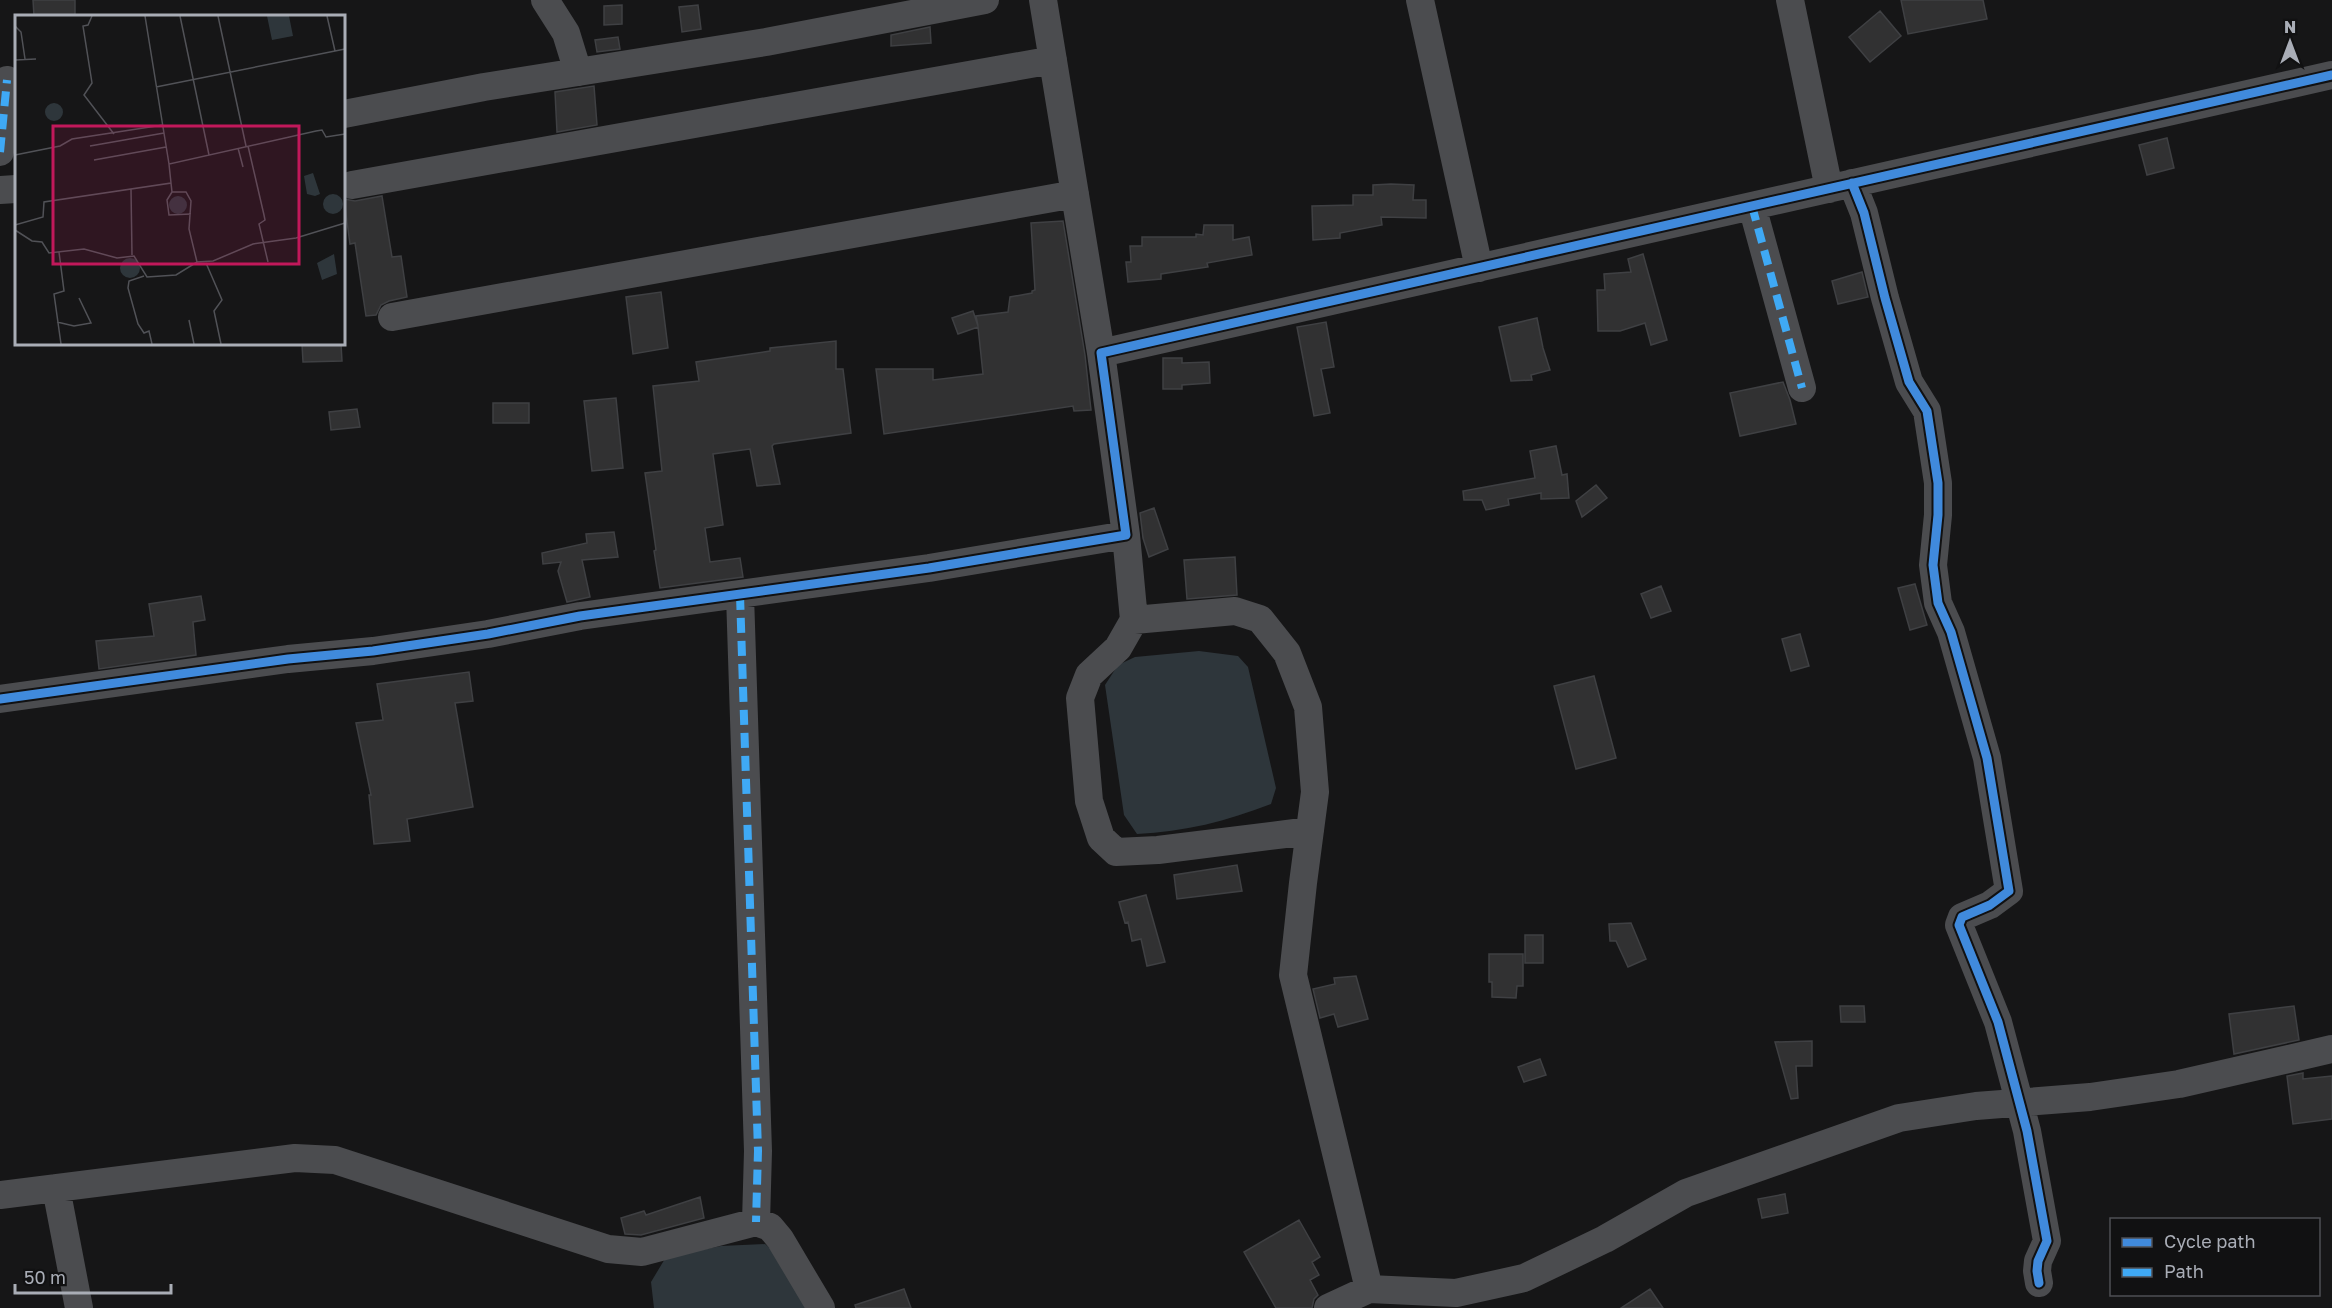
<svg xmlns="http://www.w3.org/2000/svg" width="2332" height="1308" font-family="'Golos Text',sans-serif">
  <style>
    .water { fill: #2e363b }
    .building { fill: #313132; stroke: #3f4043; stroke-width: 1.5 }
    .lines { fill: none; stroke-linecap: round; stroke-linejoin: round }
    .minor { stroke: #4b4c4f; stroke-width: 28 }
    .quiet { stroke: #3fa9f5; stroke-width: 8; stroke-dasharray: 15 8; stroke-linecap: butt }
    .cycleway-casing { stroke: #111112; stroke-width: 13 }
    .cycleway { stroke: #408adc; stroke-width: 9 }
    .inset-road { fill: none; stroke: #515257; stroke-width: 1.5 }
    .view { fill: #c2185b; fill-opacity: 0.15; stroke: #c2185b; stroke-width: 3 }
    .inset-edge { fill: none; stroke: #a9adb6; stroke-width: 3 }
  </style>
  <rect width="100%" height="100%" fill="#161617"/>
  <path class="water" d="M 1199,651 L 1238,656 L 1248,667 L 1276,788 L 1271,804 C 1227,821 1184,832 1137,834 L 1124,815 L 1105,685 L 1118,665 L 1135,657 Z
    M 765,1244 L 790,1265 L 807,1308 L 654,1308 L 651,1282 L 666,1257 L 721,1246 Z"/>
  <path class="building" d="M 33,0 L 75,0 L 75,16 L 34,16 Z
    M 1901,0 L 1983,0 L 1987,19 L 1908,34 Z
    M 622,5 L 622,24 L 604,25 L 604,6 Z
    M 698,5 L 701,29 L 682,32 L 679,7 Z
    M 1880,11 L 1901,36 L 1870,62 L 1849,37 Z
    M 930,27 L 931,43 L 891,46 L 891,35 Z
    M 618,37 L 620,49 L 597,52 L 595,40 Z
    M 594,86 L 597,125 L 557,132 L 555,92 Z
    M 2167,138 L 2174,168 L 2147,175 L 2139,145 Z
    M 1391,184 L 1414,185 L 1413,200 L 1426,200 L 1426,218 L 1381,217 L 1382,225 L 1340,233 L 1340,238 L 1313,240 L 1312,206 L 1353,205 L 1353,195 L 1373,195 L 1373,185 Z
    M 382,196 L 392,257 L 401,256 L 407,297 L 389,301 L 381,305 L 376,315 L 366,316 L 355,243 L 350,244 L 344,199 L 355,201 Z
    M 1063,221 L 1085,355 L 1091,410 L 1074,411 L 1073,406 L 884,434 L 876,369 L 933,369 L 933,380 L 983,374 L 978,327 L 958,334 L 952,318 L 973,311 L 978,326 L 976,316 L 1008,312 L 1010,297 L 1032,293 L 1032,291 L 1035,290 L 1031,223 Z
    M 1204,225 L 1233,225 L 1233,240 L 1249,237 L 1252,255 L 1207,263 L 1208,267 L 1161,274 L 1161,279 L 1128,282 L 1126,262 L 1131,262 L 1130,246 L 1142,246 L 1142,237 L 1196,237 L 1196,234 L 1203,235 Z
    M 1643,254 L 1667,340 L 1651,345 L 1645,323 L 1620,331 L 1598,331 L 1597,290 L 1605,290 L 1604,274 L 1631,272 L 1628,259 Z
    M 1862,272 L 1868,297 L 1838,304 L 1832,281 Z
    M 661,292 L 668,348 L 633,354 L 626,297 Z
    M 1537,318 L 1543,348 L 1550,370 L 1531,375 L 1532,380 L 1511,381 L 1499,327 Z
    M 1326,322 L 1334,367 L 1321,369 L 1330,413 L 1314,416 L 1297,327 Z
    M 836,341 L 836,369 L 843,369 L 851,433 L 774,444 L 772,446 L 780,484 L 757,486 L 750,449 L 713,454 L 723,525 L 705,528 L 710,562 L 740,558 L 743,577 L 660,588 L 654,551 L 656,550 L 645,473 L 662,471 L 653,386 L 699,381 L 696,362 L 770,351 L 770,348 Z
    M 302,344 L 341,344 L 342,361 L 303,362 Z
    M 1163,358 L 1182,358 L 1182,363 L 1209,362 L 1210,383 L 1182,385 L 1182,389 L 1163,389 Z
    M 1783,382 L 1790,400 L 1796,424 L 1740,436 L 1730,393 Z
    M 616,398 L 623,468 L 592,471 L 584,401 Z
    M 493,403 L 529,403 L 529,423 L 493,423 Z
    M 357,409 L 360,427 L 331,430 L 329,412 Z
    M 1556,446 L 1562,475 L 1567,474 L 1569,498 L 1541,499 L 1541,493 L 1508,499 L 1509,505 L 1486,510 L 1482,500 L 1464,500 L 1463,491 L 1535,478 L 1530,451 Z
    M 1596,485 L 1607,498 L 1582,517 L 1576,501 Z
    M 1154,508 L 1168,549 L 1149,557 L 1143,538 L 1140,513 Z
    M 614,532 L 618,557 L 582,560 L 590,597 L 567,602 L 558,571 L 561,562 L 543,564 L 542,553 L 587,543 L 586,534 Z
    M 1235,557 L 1237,595 L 1187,599 L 1184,560 Z
    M 1915,584 L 1927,625 L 1910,630 L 1898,588 Z
    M 1661,586 L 1671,611 L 1651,618 L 1641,594 Z
    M 201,596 L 205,620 L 193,622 L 196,655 L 99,669 L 96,641 L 154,636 L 149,604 Z
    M 1800,634 L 1809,666 L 1791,671 L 1782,639 Z
    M 469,672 L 473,701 L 455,703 L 473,807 L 407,819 L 410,841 L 374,844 L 369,795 L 371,795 L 356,723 L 383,720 L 377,684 Z
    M 1594,676 L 1616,758 L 1576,769 L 1554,686 Z
    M 1237,865 L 1242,891 L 1177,899 L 1174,875 Z
    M 1146,895 L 1165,962 L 1147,966 L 1141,939 L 1132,941 L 1128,922 L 1125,923 L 1119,902 Z
    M 1631,923 L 1646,959 L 1628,967 L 1616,941 L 1610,941 L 1609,924 Z
    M 1525,935 L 1543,935 L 1543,963 L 1525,963 Z
    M 1489,954 L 1523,954 L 1523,986 L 1517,986 L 1516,998 L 1492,997 L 1492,982 L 1489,982 Z
    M 1356,976 L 1368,1019 L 1338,1027 L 1334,1014 L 1320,1018 L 1313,989 L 1335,984 L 1334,978 Z
    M 1840,1006 L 1864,1006 L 1865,1022 L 1841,1022 Z
    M 2294,1006 L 2299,1040 L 2234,1054 L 2229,1014 Z
    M 1812,1041 L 1812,1066 L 1796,1066 L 1798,1098 L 1791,1099 L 1775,1042 Z
    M 1540,1059 L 1546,1075 L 1524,1082 L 1518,1067 Z
    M 2303,1073 L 2303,1079 L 2332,1076 L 2332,1119 L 2293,1124 L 2287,1076 Z
    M 1785,1194 L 1788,1213 L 1762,1218 L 1758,1199 Z
    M 700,1197 L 704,1218 L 641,1235 L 625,1234 L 621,1218 L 644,1211 L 646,1215 Z
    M 1299,1220 L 1320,1257 L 1312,1262 L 1319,1275 L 1310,1280 L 1318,1295 L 1314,1299 L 1312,1308 L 1276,1308 L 1244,1252 Z
    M 904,1289 L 911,1308 L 856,1308 L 855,1305 Z
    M 1650,1289 L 1663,1308 L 1621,1308 Z"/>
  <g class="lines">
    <path class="minor" d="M 545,0 L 566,33 L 578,72
      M 1043,0 L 1101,353
      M 1420,0 L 1479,268
      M 1790,0 L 1829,189
      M 344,114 L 484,87 L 766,42 L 985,0
      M 0,152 L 7,80
      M 1852,183 L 1864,213 L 1885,298 L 1909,382 L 1927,411 L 1938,483 L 1938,515 L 1933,565 L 1938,603 L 1951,632 L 1987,758 L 2009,891 L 1990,905 L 1962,917 L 1959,925 L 1998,1022 L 2027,1131 L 2047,1241 L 2038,1261 L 2037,1271 L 2039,1283
      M 352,185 L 1053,60
      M 0,190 L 16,189
      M 1752,206 L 1802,388
      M 392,317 L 1075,194
      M 1126,535 L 1134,620 L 1235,611 L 1260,619 L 1287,653 L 1308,707 L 1315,792 L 1303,883 L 1293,975 L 1369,1289
      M 740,595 L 758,1151 L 756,1222
      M 1134,620 L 1118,648 L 1089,675 L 1080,698 L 1089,801 L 1101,838 L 1116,852 L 1158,850 L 1310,831
      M 0,699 L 288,659 L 373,651 L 488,634 L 580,616 L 929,568 L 1126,535 L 1101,353 L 2332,75
      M 56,1188 L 79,1308
      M 0,1195 L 295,1158 L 335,1160 L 608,1249 L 642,1252 L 756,1222 L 770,1227 L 780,1239 L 821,1308
      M 1328,1308 L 1369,1289 L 1456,1293 L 1524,1278 L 1605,1239 L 1686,1193 L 1899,1118 L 1976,1106 L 2090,1097 L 2179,1084 L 2332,1049"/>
    <path class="quiet" d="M 0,152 L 7,80
      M 1752,206 L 1802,388
      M 740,595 L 758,1151 L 756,1222"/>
    <g class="cycleway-casing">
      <path id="cycleway" d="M 1852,183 L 1864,213 L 1885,298 L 1909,382 L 1927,411 L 1938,483 L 1938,515 L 1933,565 L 1938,603 L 1951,632 L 1987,758 L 2009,891 L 1990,905 L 1962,917 L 1959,925 L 1998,1022 L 2027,1131 L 2047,1241 L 2038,1261 L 2037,1271 L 2039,1283
        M 0,699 L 288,659 L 373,651 L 488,634 L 580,616 L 929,568 L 1126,535 L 1101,353 L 2332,75"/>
    </g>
    <use href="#cycleway" class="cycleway"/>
  </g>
  <g transform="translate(15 15)">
    <rect width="330" height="330" fill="#161617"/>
    <path d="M 252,1 L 274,1 L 278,21 L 257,25 ZM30 97a9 9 0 1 1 18 0a9 9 0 1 1-18 0ZM 298,158 L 305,179 L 300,181 L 292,179 L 289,161 ZM308 189a10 10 0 1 1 20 0a10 10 0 1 1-20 0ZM154 190a9 9 0 1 1 18 0a9 9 0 1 1-18 0ZM 319,239 L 322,259 L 307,265 L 302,248 ZM105 253a10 10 0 1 1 20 0a10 10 0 1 1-20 0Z" fill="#2e363b"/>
    <path class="inset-road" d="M 77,1 L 73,10 L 68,11 L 77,68 L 69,80 L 99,119M 130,1 L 154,149M 165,1 L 194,140M 203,1 L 231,131M 312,1 L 320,36M 0,11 L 6,17 L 10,44M 0,45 L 21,44M 141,72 L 330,34M 75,131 L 149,118M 233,131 L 249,200 L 250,205 L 244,209 L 253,247M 223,133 L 228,152M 0,140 L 45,131 L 57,124 L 148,110M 79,145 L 151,132M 156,168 L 157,177 L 171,177 L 176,186 L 174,214 L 182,247M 116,174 L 117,240M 157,177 L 152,185 L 154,200 L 176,199M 0,210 L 28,202 L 29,187 L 156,168 L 154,149 L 301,116 L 307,115 L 311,122 L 330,119M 0,215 L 17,226 L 27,227 L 34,238 L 69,234 L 102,243 L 119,241 L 132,262 L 161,260 L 182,247 L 198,246 L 238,229 L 281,223 L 330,208M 44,237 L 49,276 L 39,279 L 46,329M 191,248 L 207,285 L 199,296 L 206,329M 129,261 L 114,266 L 113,273 L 123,309 L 129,318 L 134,316 L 137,329M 174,305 L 179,329M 42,307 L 59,311 L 76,308 L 64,283"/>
    <path class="view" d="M 38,111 L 284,111 L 284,249 L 38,249 Z"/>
    <rect width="330" height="330" class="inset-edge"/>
  </g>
  <rect x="2110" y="1218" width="210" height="78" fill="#111112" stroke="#4e4f54" stroke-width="1.5"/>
  <rect x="2122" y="1238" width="30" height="9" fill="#408adc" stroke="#4e4f54" stroke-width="1.5"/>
  <text x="2164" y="1248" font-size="18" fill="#a9adb6">Cycle path</text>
  <rect x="2122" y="1268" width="30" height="9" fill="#3fa9f5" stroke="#4e4f54" stroke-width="1.5"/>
  <text x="2164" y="1278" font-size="18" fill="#a9adb6">Path</text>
  <g transform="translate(2290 42)" stroke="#111112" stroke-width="4.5" paint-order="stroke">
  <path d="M0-4.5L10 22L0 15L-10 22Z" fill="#a9adb6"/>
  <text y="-9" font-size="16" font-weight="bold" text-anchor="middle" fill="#a9adb6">N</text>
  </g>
  <path d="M15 1284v9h156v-9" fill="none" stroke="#a9adb6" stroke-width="3"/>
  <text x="24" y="1284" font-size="18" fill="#a9adb6" stroke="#111112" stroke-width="4.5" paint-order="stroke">50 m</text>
</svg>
